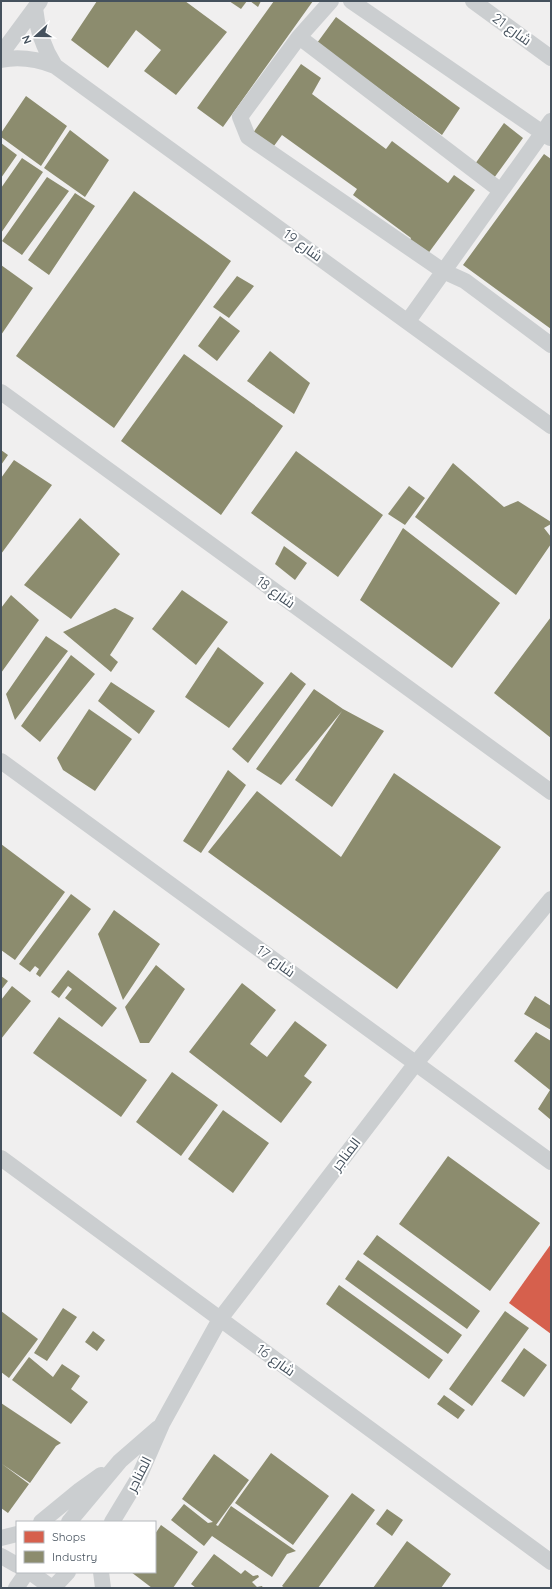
<svg xmlns="http://www.w3.org/2000/svg" width="552" height="1589" font-family="Quicksand,Cairo,sans-serif">
  <style>
    .shops { fill: #d6604d }
    .industry { fill: #8c8c6e }
    .lines { fill: none; stroke-linecap: round; stroke-linejoin: round }
    .minor { stroke: #cbced0; stroke-width: 16 }
    .labels { text-anchor: middle; stroke-width: 4; stroke-linejoin: round; paint-order: stroke }
    .street-label { font-size: 14px; fill: #45515d; stroke: #fff }
  </style>
  <rect width="100%" height="100%" fill="#f0efef"/>
  <path class="shops" d="M 551,1244 L 551,1334 L 509,1303 Z"/>
  <path class="industry" d="M 97,1 L 185,1 L 227,32 L 176,95 L 144,71 L 161,50 L 136,30 L 108,68 L 71,40 Z
    M 229,1 L 247,1 L 241,9 Z
    M 250,1 L 261,1 L 258,7 Z
    M 274,1 L 313,1 L 223,127 L 197,108 Z
    M 336,17 L 460,108 L 442,135 L 317,43 Z
    M 301,64 L 321,78 L 312,94 L 386,149 L 392,141 L 448,183 L 454,175 L 475,190 L 427,255 L 409,242 L 411,238 L 353,195 L 357,189 L 282,135 L 271,150 L 253,133 Z
    M 26,96 L 67,126 L 41,166 L 1,137 L 1,133 Z
    M 504,123 L 523,138 L 494,178 L 475,164 Z
    M 70,130 L 109,160 L 85,197 L 44,168 Z
    M 1,143 L 17,155 L 1,178 Z
    M 544,154 L 551,159 L 551,329 L 463,265 Z
    M 22,158 L 43,172 L 1,233 L 1,188 Z
    M 47,177 L 69,191 L 22,255 L 2,241 Z
    M 134,191 L 231,261 L 114,428 L 16,356 Z
    M 75,193 L 95,206 L 49,275 L 28,260 Z
    M 1,265 L 33,288 L 1,335 Z
    M 237,276 L 254,286 L 229,318 L 213,307 Z
    M 220,316 L 240,331 L 217,361 L 198,346 Z
    M 270,351 L 310,383 L 294,414 L 247,381 Z
    M 184,354 L 283,426 L 221,515 L 121,441 Z
    M 1,450 L 8,455 L 1,465 Z
    M 296,451 L 383,515 L 338,577 L 251,513 Z
    M 14,460 L 52,485 L 1,554 L 1,478 Z
    M 453,463 L 504,507 L 518,501 L 551,522 L 551,524 L 544,528 L 551,537 L 551,544 L 516,595 L 415,517 Z
    M 409,486 L 425,498 L 405,525 L 388,514 Z
    M 80,518 L 120,554 L 71,619 L 24,585 Z
    M 403,528 L 500,603 L 452,668 L 360,600 Z
    M 284,546 L 307,563 L 295,580 L 275,564 Z
    M 182,590 L 228,622 L 196,665 L 152,629 Z
    M 11,595 L 39,620 L 1,673 L 1,608 Z
    M 115,608 L 134,618 L 110,655 L 118,662 L 111,672 L 63,632 Z
    M 551,617 L 551,738 L 494,693 Z
    M 46,636 L 68,651 L 15,720 L 6,694 Z
    M 218,647 L 264,683 L 229,728 L 185,697 Z
    M 71,655 L 95,674 L 40,742 L 21,726 Z
    M 291,672 L 306,684 L 248,763 L 232,749 Z
    M 111,682 L 155,711 L 139,734 L 98,701 Z
    M 314,689 L 343,709 L 384,731 L 332,807 L 295,780 L 342,711 L 281,785 L 256,769 Z
    M 89,709 L 132,739 L 95,791 L 63,770 L 57,758 Z
    M 228,770 L 246,785 L 201,853 L 183,841 Z
    M 394,773 L 501,847 L 397,989 L 208,852 L 257,791 L 341,857 Z
    M 1,844 L 65,892 L 15,960 L 1,950 Z
    M 71,894 L 91,909 L 40,977 L 36,974 L 39,969 L 35,966 L 30,972 L 19,964 Z
    M 114,910 L 160,944 L 123,1000 L 98,934 Z
    M 156,965 L 185,989 L 149,1043 L 140,1043 L 125,1007 Z
    M 68,970 L 117,1008 L 102,1027 L 65,998 L 72,989 L 68,986 L 59,998 L 51,992 Z
    M 1,976 L 8,981 L 1,990 Z
    M 242,983 L 276,1010 L 250,1044 L 267,1057 L 295,1021 L 327,1045 L 304,1076 L 312,1082 L 281,1123 L 189,1052 Z
    M 12,986 L 31,1001 L 1,1039 L 1,1000 Z
    M 535,996 L 551,1006 L 551,1030 L 524,1014 Z
    M 59,1017 L 147,1080 L 121,1117 L 33,1053 Z
    M 536,1032 L 551,1041 L 551,1120 L 538,1109 L 550,1090 L 514,1061 Z
    M 172,1072 L 218,1105 L 181,1156 L 136,1122 Z
    M 223,1110 L 269,1143 L 233,1193 L 188,1159 Z
    M 448,1156 L 540,1223 L 490,1291 L 399,1224 Z
    M 377,1235 L 480,1311 L 467,1329 L 363,1254 Z
    M 358,1260 L 462,1335 L 448,1354 L 345,1279 Z
    M 339,1285 L 443,1360 L 429,1379 L 326,1304 Z
    M 63,1308 L 77,1317 L 47,1361 L 34,1353 Z
    M 1,1311 L 38,1339 L 9,1378 L 1,1372 Z
    M 505,1311 L 529,1328 L 472,1406 L 449,1389 Z
    M 93,1331 L 105,1340 L 97,1351 L 85,1342 Z
    M 524,1348 L 547,1365 L 524,1397 L 501,1381 Z
    M 29,1357 L 53,1377 L 62,1364 L 80,1376 L 71,1389 L 88,1402 L 71,1424 L 12,1380 Z
    M 444,1395 L 465,1410 L 458,1419 L 437,1404 Z
    M 1,1403 L 61,1443 L 56,1446 L 30,1483 L 2,1464 L 29,1484 L 8,1513 L 1,1508 Z
    M 271,1453 L 329,1496 L 293,1545 L 235,1503 Z
    M 214,1454 L 249,1480 L 216,1525 L 218,1526 L 231,1506 L 296,1551 L 287,1554 L 272,1577 L 212,1536 L 204,1546 L 171,1520 L 184,1504 L 208,1523 L 213,1522 L 182,1499 Z
    M 352,1493 L 375,1510 L 318,1588 L 285,1588 L 282,1586 Z
    M 387,1509 L 403,1520 L 392,1536 L 376,1524 Z
    M 161,1525 L 198,1552 L 173,1588 L 152,1588 L 131,1572 L 155,1572 L 155,1534 Z
    M 407,1541 L 451,1574 L 441,1588 L 373,1588 Z
    M 214,1554 L 241,1574 L 245,1570 L 253,1576 L 258,1575 L 259,1577 L 252,1582 L 257,1587 L 262,1586 L 263,1588 L 196,1588 L 191,1584 Z"/>
  <g class="lines">
    <path class="minor" d="M 331,1 L 299,37 L 240,117 L 248,137 L 443,271 L 465,281 L 551,345
      M 351,1 L 550,138
      M 473,1 L 551,58
      M 35,8 C 37,30 43,47 55,66
      M 299,37 L 501,191
      M 1,54 L 40,1
      M 1,60 C 20,56 37,59 55,66 L 551,426
      M 408,321 L 551,121
      M 1,392 L 551,792
      M 1,761 L 551,1162
      M 1,1158 L 551,1562
      M 41,1522 L 80,1490 L 101,1475
      M 69,1522 L 120,1461 L 158,1428
      M 112,1522 L 138,1479 L 162,1424 L 220,1319 L 416,1063 L 551,899
      M 1,1538 L 17,1534
      M 1,1556 L 17,1565
      M 30,1572 L 52,1588
      M 101,1572 L 103,1588
      M 16,1588 L 27,1572
      M 53,1588 L 68,1572"/>
  </g>
  <g class="labels">
    <g class="street-label">
      <text transform="translate(512 29) rotate(36)" y="5">شارع 21</text>
      <text transform="translate(303 245) rotate(36)" y="5">شارع 19</text>
      <text transform="translate(276 592) rotate(36)" y="5">شارع 18</text>
      <text transform="translate(276 961) rotate(36)" y="5">شارع 17</text>
      <text transform="translate(346 1154) rotate(-53)" y="5">المناجر</text>
      <text transform="translate(276 1360) rotate(36)" y="5">شارع 16</text>
      <text transform="translate(139 1474) rotate(-63)" y="5">المناجر</text>
    </g>
  </g>
  <rect width="552" height="1589" fill="none" stroke="#45515d" stroke-width="4"/>
  <rect x="16" y="1521" width="140" height="52" fill="#ffffff" stroke="#b5b9be"/>
  <rect x="24" y="1531" width="20" height="12" fill="#d6604d" stroke="#b5b9be"/>
  <text x="52" y="1541" font-size="12" fill="#45515d">Shops</text>
  <rect x="24" y="1551" width="20" height="12" fill="#8c8c6e" stroke="#b5b9be"/>
  <text x="52" y="1561" font-size="12" fill="#45515d">Industry</text>
  <g transform="translate(36 36) rotate(249)" stroke="#ffffff" stroke-width="3" paint-order="stroke">
  <path d="M0-3L7 15L0 10L-7 15Z" fill="#45515d"/>
  <text y="-6" font-size="11" font-weight="bold" text-anchor="middle" fill="#45515d">N</text>
  </g>
</svg>
